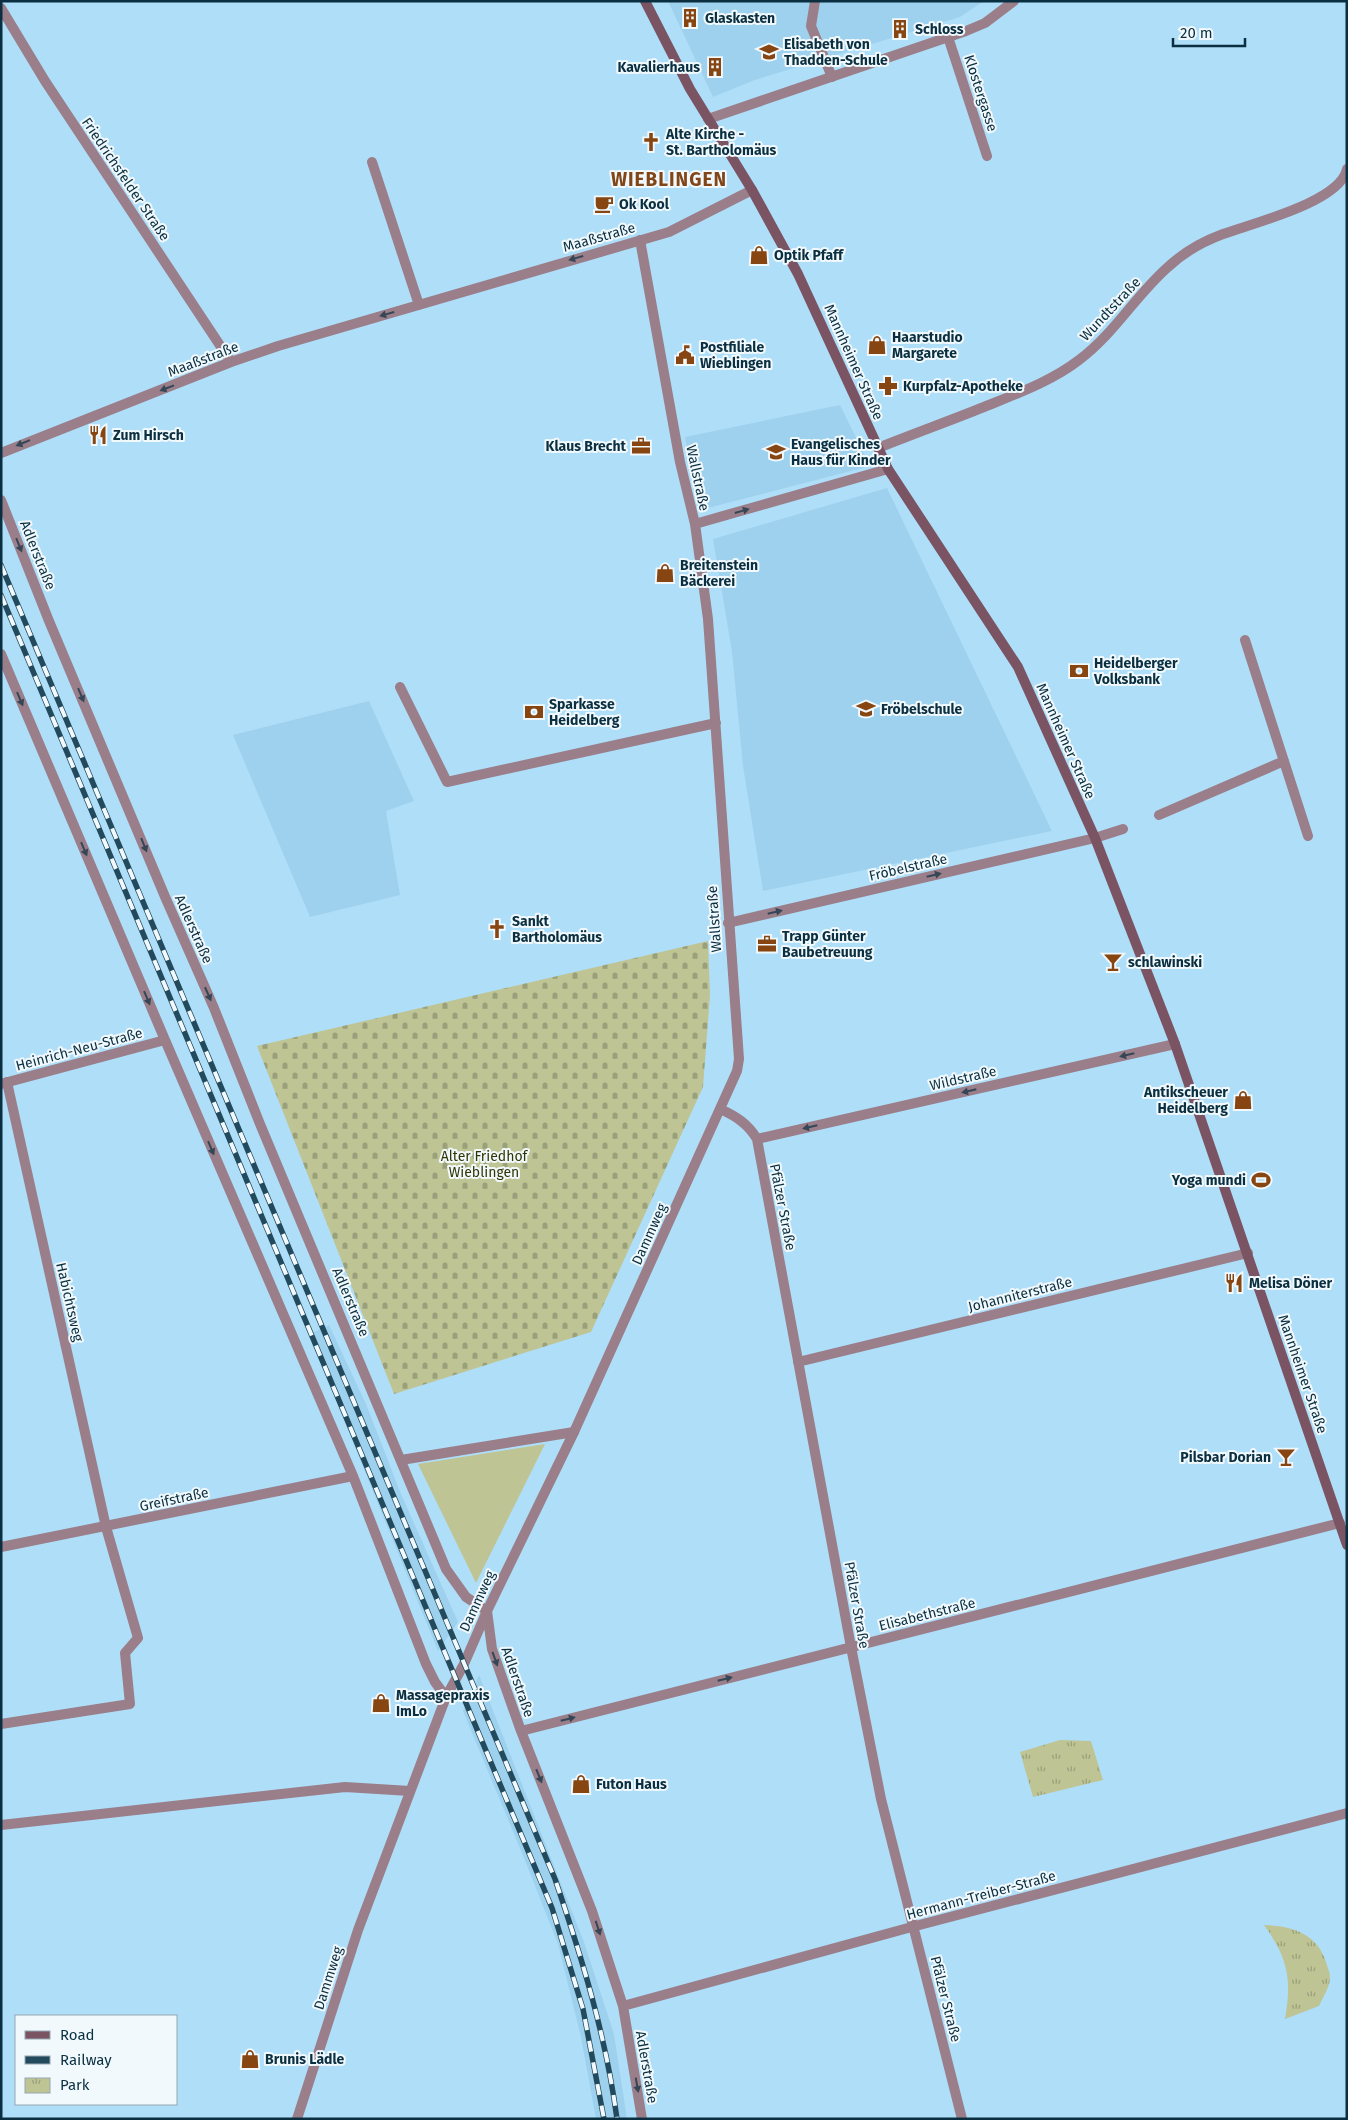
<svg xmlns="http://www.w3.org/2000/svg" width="1348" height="2120" font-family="'Fira Sans',sans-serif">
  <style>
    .built { fill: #9ed1ee }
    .grass { fill: #bfc494 }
    .cemetery { fill: url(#cemetery-stones) }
    .park { fill: url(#park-tufts) }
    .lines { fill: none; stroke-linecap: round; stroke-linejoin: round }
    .lane { stroke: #9a7e89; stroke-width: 10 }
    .street { stroke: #9a7e89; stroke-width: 10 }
    .secondary { stroke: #7b5464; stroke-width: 10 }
    .rail-casing { stroke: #234a5c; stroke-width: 5.5 }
    .rail { stroke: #f1f9fd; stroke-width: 4; stroke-dasharray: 11; stroke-linecap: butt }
    .oneway { fill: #354756 }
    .labels { text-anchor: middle; stroke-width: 4; stroke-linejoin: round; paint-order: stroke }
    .poi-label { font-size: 14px; font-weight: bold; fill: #0a2f40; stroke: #f1f9fd; text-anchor: start }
    .street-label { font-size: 14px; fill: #0a2f40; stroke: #f1f9fd }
    .park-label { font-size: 14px; fill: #323502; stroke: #f1f9fd }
    .district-label { font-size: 19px; font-weight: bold; letter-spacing: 1px; fill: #814518; stroke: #f1f9fd }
  </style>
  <defs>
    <pattern id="cemetery-stones" width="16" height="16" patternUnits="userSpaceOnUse" patternTransform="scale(1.25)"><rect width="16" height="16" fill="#bfc494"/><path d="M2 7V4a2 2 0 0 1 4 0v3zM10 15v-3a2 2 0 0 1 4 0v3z" fill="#99a07a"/></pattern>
    <pattern id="park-tufts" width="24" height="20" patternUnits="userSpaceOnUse" patternTransform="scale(1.25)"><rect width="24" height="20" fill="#bfc494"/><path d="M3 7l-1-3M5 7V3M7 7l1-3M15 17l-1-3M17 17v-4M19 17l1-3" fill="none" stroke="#99a07a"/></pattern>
  </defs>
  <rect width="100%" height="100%" fill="#afdef9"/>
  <path class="built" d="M 668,1 L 984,1 L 960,17 L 755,80 L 713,97 Z
    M 840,405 L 870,466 L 700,510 L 685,437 Z
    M 887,488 L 1052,831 L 763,891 L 743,766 L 732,652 L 713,539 Z
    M 369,701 L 414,801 L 386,811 L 400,895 L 310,917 L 233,735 Z
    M 329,1325 L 366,1404 L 401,1494 L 458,1622 L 438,1651 L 309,1334 Z
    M 479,1675 L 584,1942 L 614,2034 L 627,2119 L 596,2119 L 581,2037 L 558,1944 L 524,1858 L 463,1711 Z"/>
  <path class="grass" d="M 545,1444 L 476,1583 L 418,1464 Z"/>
  <path class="cemetery" d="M 708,941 L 710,995 L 703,1087 L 591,1332 L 394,1394 L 257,1046 Z"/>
  <path class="park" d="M 1060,1740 L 1091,1741 L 1103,1780 L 1033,1797 L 1020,1752 Z
    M 1264,1925 C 1291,1926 1317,1933 1326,1962 C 1327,1966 1330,1972 1330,1977 C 1330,1987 1323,1997 1319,2006 L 1285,2019 C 1292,1979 1288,1958 1264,1925 Z"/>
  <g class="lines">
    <path class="lane" d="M 815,1 L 811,26 L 832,77
      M 948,37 L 987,156
      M 1245,640 L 1308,836
      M 1159,815 L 1284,761
      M 1095,838 L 1123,829
      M 401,1460 L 574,1432
      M 1,1724 L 130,1704 L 125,1653 L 138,1638 L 106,1527
      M 1,1825 L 345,1787 L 410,1791"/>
    <path class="street" d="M 1,8 L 45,81 L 231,362
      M 708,119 L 966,31 L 985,23 L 1014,1
      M 372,162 L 419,305
      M 878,448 C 913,434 949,421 984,407 C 1016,394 1052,381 1079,360 C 1114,334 1136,295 1168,267 C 1183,253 1204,241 1223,234 C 1253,223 1340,202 1347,169
      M 1,453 L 231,362 L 278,346 L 669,232 L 752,190
      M 1,500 L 49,621 L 166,899 L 214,1008 L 260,1124 L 446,1569 L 466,1597 L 487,1611 L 492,1649 L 521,1731 L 592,1911 L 623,2006 L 642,2119
      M 695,524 L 888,469
      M 1,654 L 165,1040 L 353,1476 L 426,1664 L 435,1682 L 446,1697
      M 400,687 L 447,782 L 716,723
      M 728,923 L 1095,838
      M 7,1082 L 106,1527
      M 1,1084 L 165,1040
      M 720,1109 C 736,1116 748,1124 757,1139 L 851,1647 L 881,1799 L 962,2119
      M 757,1139 L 1175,1044
      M 798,1362 L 1248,1253
      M 1,1547 L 353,1476
      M 521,1731 L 1340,1523
      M 623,2006 L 908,1928 L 1347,1813
      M 297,2119 L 358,1930 L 446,1697 L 464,1664 L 487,1611 L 574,1432 L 737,1071 L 739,1059 L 708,619 L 695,524 L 680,462 L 640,240"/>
    <path class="secondary" d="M 645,1 L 690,89 L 752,190 L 798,274 L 888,469 L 1018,667 L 1095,838 L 1175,1044 L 1347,1545"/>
    <g class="rail-casing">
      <path id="rail" d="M 1,565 L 555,1879 C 582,1958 606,2036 617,2119
        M 1,595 L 552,1908 L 583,2009 L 604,2119"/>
    </g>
    <use href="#rail" class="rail"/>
  </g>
  <defs><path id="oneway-solid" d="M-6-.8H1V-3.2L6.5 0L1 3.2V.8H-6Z" transform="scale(1.25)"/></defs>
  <g class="oneway">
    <use href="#oneway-solid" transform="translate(576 258) rotate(164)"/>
    <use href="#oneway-solid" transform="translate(387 314) rotate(164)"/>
    <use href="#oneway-solid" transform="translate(167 388) rotate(159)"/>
    <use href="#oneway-solid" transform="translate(23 443) rotate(158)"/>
    <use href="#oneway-solid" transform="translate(742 511) rotate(-16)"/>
    <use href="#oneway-solid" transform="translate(19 545) rotate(68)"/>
    <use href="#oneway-solid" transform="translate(81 695) rotate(67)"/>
    <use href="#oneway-solid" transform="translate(20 699) rotate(67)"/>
    <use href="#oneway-solid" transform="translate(144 845) rotate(68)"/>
    <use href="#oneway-solid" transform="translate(84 849) rotate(67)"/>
    <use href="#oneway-solid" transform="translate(934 875) rotate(-13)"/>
    <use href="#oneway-solid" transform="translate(775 912) rotate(-13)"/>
    <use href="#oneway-solid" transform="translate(208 994) rotate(66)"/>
    <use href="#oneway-solid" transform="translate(147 998) rotate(67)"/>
    <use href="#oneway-solid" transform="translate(1127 1055) rotate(167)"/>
    <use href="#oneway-solid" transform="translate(969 1091) rotate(167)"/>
    <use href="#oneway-solid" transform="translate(810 1127) rotate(167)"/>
    <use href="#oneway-solid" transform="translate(211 1148) rotate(67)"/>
    <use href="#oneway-solid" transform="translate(495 1659) rotate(70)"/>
    <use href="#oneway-solid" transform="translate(725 1679) rotate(-14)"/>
    <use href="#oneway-solid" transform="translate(568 1719) rotate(-14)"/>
    <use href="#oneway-solid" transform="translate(539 1776) rotate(68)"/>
    <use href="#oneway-solid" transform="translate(598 1928) rotate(72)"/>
    <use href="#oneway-solid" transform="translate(637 2085) rotate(80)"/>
  </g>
  <defs>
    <g id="building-bare" transform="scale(1.5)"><path d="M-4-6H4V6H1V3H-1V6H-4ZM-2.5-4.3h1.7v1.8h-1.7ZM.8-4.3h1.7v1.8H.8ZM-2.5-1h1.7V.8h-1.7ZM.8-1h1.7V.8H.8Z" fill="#864511" stroke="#f1f9fd" stroke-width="2.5" paint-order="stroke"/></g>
    <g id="school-bare" transform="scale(1.5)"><path d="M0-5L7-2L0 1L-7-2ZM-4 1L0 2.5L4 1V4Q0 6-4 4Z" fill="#864511" stroke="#f1f9fd" stroke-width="2.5" paint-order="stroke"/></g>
    <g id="church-bare" transform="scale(1.5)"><path d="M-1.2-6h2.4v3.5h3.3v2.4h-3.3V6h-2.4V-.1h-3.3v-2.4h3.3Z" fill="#864511" stroke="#f1f9fd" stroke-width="2.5" paint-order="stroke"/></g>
    <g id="cafe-bare" transform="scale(1.5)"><path d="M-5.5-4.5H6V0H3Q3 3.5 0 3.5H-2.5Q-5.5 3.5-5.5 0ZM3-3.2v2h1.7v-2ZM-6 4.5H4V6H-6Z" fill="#864511" stroke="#f1f9fd" stroke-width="2.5" paint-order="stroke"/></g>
    <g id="shop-bare" transform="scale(1.5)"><path d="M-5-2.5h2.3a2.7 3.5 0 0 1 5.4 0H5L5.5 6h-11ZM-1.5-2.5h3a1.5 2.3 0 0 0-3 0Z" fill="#864511" stroke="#f1f9fd" stroke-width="2.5" paint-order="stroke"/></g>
    <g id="civic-bare" transform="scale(1.5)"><path d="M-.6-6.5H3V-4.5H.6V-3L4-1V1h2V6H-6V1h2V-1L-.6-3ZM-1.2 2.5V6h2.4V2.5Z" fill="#864511" stroke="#f1f9fd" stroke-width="2.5" paint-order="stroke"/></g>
    <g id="pharmacy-bare" transform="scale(1.5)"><path d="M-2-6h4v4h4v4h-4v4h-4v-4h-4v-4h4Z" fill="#864511" stroke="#f1f9fd" stroke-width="2.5" paint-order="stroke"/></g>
    <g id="restaurant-bare" transform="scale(1.5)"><path d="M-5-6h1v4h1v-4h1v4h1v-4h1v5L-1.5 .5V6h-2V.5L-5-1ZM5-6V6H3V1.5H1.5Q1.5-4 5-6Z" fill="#864511" stroke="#f1f9fd" stroke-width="2.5" paint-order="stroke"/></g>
    <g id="office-bare" transform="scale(1.5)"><path d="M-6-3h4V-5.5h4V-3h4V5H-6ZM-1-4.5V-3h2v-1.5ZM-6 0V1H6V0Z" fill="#864511" stroke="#f1f9fd" stroke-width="2.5" paint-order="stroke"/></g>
    <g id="bank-bare" transform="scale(1.5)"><path d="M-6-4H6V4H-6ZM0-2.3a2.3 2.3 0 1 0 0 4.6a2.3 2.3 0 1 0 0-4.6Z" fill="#864511" stroke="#f1f9fd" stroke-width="2.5" paint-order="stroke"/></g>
    <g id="bar-bare" transform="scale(1.5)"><path d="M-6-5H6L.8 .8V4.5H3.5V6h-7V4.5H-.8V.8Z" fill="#864511" stroke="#f1f9fd" stroke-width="2.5" paint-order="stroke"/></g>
    <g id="stadium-bare" transform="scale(1.5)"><path d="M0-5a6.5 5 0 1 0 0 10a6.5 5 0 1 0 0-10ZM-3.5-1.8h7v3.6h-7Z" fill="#864511" stroke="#f1f9fd" stroke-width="2.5" paint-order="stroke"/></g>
  </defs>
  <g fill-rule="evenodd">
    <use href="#building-bare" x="690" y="18"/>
    <use href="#building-bare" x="900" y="29"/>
    <use href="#school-bare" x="769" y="52"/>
    <use href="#building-bare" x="715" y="67"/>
    <use href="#church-bare" x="651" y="142"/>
    <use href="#cafe-bare" x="604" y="204"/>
    <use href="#shop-bare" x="759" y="255"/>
    <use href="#shop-bare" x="877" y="345"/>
    <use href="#civic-bare" x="685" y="355"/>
    <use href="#pharmacy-bare" x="888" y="386"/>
    <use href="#restaurant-bare" x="98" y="435"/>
    <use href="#office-bare" x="641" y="446"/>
    <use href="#school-bare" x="776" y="452"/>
    <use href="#shop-bare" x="665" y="573"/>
    <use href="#bank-bare" x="1079" y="671"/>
    <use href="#school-bare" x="866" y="709"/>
    <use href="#bank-bare" x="534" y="712"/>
    <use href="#church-bare" x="497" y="929"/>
    <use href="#office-bare" x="767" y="944"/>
    <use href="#bar-bare" x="1113" y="962"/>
    <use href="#shop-bare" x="1243" y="1100"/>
    <use href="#stadium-bare" x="1261" y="1180"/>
    <use href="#restaurant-bare" x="1234" y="1283"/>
    <use href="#bar-bare" x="1286" y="1457"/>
    <use href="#shop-bare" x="381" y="1703"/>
    <use href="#shop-bare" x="581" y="1784"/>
    <use href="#shop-bare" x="250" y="2059"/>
  </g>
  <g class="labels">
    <g class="poi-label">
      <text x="705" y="23">Glaskasten</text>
      <text x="915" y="34">Schloss</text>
      <text x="784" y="49">Elisabeth von<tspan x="784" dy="16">Thadden-Schule</tspan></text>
      <text x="700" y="72" text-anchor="end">Kavalierhaus</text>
      <text x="666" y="139">Alte Kirche -<tspan x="666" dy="16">St. Bartholomäus</tspan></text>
      <text x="619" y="209">Ok Kool</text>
      <text x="774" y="260">Optik Pfaff</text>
      <text x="892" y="342">Haarstudio<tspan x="892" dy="16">Margarete</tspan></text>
      <text x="700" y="352">Postfiliale<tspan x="700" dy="16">Wieblingen</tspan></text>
      <text x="903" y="391">Kurpfalz-Apotheke</text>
      <text x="113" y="440">Zum Hirsch</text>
      <text x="791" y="449">Evangelisches<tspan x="791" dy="16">Haus für Kinder</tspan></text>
      <text x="626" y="451" text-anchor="end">Klaus Brecht</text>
      <text x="680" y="570">Breitenstein<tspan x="680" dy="16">Bäckerei</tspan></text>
      <text x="1094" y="668">Heidelberger<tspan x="1094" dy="16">Volksbank</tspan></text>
      <text x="549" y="709">Sparkasse<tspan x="549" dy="16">Heidelberg</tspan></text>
      <text x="881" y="714">Fröbelschule</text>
      <text x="512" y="926">Sankt<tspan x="512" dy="16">Bartholomäus</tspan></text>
      <text x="782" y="941">Trapp Günter<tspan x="782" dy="16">Baubetreuung</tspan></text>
      <text x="1128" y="967">schlawinski</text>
      <text x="1228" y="1097" text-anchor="end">Antikscheuer<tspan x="1228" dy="16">Heidelberg</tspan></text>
      <text x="1246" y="1185" text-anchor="end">Yoga mundi</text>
      <text x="1249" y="1288">Melisa Döner</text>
      <text x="1271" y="1462" text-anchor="end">Pilsbar Dorian</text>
      <text x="396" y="1700">Massagepraxis<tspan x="396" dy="16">ImLo</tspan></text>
      <text x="596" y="1789">Futon Haus</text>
      <text x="265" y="2064">Brunis Lädle</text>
    </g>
    <g class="street-label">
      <text transform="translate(981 93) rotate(72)" y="5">Klostergasse</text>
      <text transform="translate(126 179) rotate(56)" y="5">Friedrichsfelder Straße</text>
      <text transform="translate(599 237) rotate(-16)" y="5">Maaßstraße</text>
      <text transform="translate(1110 309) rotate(-47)" y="5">Wundtstraße</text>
      <text transform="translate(203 359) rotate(-21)" y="5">Maaßstraße</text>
      <text transform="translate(854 362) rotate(66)" y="5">Mannheimer Straße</text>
      <text transform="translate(698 478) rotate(78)" y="5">Wallstraße</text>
      <text transform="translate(38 555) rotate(68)" y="5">Adlerstraße</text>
      <text transform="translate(1066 741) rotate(66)" y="5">Mannheimer Straße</text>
      <text transform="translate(908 867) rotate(-13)" y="5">Fröbelstraße</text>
      <text transform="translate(714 919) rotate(-94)" y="5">Wallstraße</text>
      <text transform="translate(194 929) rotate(66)" y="5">Adlerstraße</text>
      <text transform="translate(79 1049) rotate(-15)" y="5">Heinrich-Neu-Straße</text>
      <text transform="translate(963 1078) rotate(-13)" y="5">Wildstraße</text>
      <text transform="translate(783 1207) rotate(79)" y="5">Pfälzer Straße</text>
      <text transform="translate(649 1234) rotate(-66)" y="5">Dammweg</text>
      <text transform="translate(1020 1294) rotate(-14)" y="5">Johanniterstraße</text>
      <text transform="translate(70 1302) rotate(77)" y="5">Habichtsweg</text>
      <text transform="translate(351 1302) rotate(67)" y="5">Adlerstraße</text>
      <text transform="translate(1303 1374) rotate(71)" y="5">Mannheimer Straße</text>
      <text transform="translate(174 1499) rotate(-12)" y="5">Greifstraße</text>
      <text transform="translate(477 1601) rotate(-65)" y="5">Dammweg</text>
      <text transform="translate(857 1605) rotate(80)" y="5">Pfälzer Straße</text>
      <text transform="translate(927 1614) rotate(-14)" y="5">Elisabethstraße</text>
      <text transform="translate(518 1682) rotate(71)" y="5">Adlerstraße</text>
      <text transform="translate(981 1895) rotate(-15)" y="5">Hermann-Treiber-Straße</text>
      <text transform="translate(328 1978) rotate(-72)" y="5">Dammweg</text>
      <text transform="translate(946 1999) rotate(76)" y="5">Pfälzer Straße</text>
      <text transform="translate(647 2067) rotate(80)" y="5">Adlerstraße</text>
    </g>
    <g class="park-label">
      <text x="484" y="1161">Alter Friedhof<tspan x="484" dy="16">Wieblingen</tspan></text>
    </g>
    <g class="district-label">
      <text x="669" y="186">WIEBLINGEN</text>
    </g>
  </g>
  <rect width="1348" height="2120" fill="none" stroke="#0a2f40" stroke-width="5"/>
  <rect x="15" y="2015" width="162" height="90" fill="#f1f9fd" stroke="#95a8b1"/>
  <rect x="25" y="2031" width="25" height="8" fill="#7b5464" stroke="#95a8b1"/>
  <text x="60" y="2040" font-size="15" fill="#0a2f40">Road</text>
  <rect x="25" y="2056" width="25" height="8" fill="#234a5c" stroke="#95a8b1"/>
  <text x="60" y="2065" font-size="15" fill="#0a2f40">Railway</text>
  <rect x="25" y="2078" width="25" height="15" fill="url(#park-tufts)" stroke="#95a8b1"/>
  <text x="60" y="2090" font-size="15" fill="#0a2f40">Park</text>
  <path d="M1173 38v8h72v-8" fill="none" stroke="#0a2f40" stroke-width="2.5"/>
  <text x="1180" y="38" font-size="15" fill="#0a2f40" stroke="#f1f9fd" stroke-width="4" paint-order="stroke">20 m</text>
</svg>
